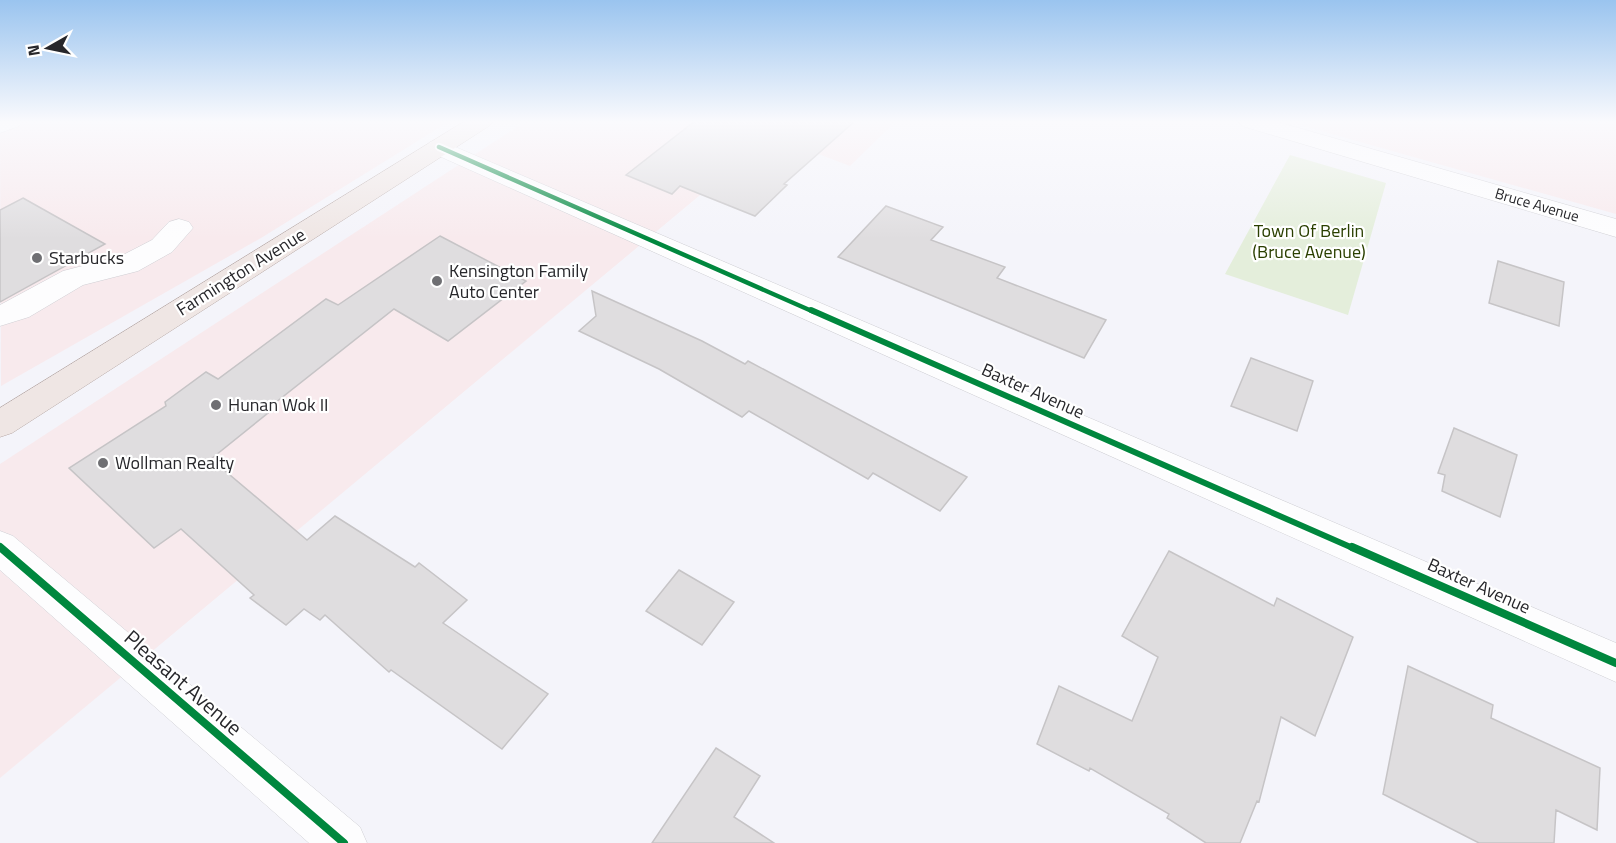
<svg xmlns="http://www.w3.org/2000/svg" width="1616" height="843" font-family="'Titillium Web',sans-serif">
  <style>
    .commercial { fill: #f8eaed }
    .green { fill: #e4eedb }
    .building { fill: #dfdddf; stroke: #c6c4c6; stroke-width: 1.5 }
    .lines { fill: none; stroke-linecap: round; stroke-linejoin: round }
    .minor-casing { stroke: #cfcfd4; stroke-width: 1 }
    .major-casing { stroke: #b7a9a6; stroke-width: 1 }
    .minor { fill: #fdfdfe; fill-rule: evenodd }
    .major { fill: #efe6e4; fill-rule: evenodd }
    .cycleway-far2-casing { stroke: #fff; stroke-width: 8 }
    .cycleway-far1-casing { stroke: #fff; stroke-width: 10 }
    .cycleway-casing { stroke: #fff; stroke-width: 11 }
    .cycleway-far2 { stroke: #00873e; stroke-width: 4.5 }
    .cycleway-far1 { stroke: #00873e; stroke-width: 6 }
    .cycleway { stroke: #00873e; stroke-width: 8 }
    .poi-dot { fill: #6f6f73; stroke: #fff; stroke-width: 2 }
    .labels { text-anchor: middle; stroke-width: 4.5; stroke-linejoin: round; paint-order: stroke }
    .far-street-label { font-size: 15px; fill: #27272b; stroke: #fff }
    .park-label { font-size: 18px; fill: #2a3f00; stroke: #fff }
    .poi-label { font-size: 18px; fill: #27272b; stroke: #fff; text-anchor: start }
    .street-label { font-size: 18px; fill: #27272b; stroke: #fff }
    .near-street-label { font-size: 21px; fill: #27272b; stroke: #fff }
  </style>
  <rect width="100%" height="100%" fill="#f4f4fa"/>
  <path class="commercial" d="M 0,121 L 450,121 L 261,238 L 1,386 Z
    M 526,121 L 896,121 L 850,166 L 771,136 L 0,778 L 0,464 Z
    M 1286,121 L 1616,121 L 1616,214 Z"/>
  <path class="green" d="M 1290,155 L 1386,183 L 1348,315 L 1225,274 Z"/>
  <path class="building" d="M 695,121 L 855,121 L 784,184 L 787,185 L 755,216 L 680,186 L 672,194 L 626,175 Z
    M 23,198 L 105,244 L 0,302 L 0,210 Z
    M 886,206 L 943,227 L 931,240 L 1005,267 L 997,278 L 1106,320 L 1084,358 L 838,257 Z
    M 440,236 L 526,281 L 448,341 L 394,309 L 270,407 L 273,409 L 211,459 L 307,540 L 335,516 L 415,567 L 419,563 L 467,600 L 443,623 L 548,694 L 502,749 L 391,670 L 389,672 L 325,615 L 320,620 L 304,609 L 286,625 L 250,598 L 254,595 L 181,529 L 154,548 L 69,468 L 166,406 L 165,402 L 206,372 L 218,379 L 326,299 L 338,305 Z
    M 1498,261 L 1564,282 L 1559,326 L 1489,303 Z
    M 592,291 L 702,341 L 745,364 L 748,361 L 967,477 L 940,511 L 873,473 L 868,479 L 749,411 L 742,417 L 659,369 L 579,331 L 596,316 Z
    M 1251,358 L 1313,381 L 1297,431 L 1231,406 Z
    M 1454,428 L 1517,455 L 1500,517 L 1442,491 L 1445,475 L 1438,473 Z
    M 1169,551 L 1274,606 L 1277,598 L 1353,637 L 1315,736 L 1281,717 L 1259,802 L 1257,801 L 1240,843 L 1206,843 L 1167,818 L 1169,814 L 1090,768 L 1089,771 L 1037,744 L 1059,686 L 1132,721 L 1158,657 L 1122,636 Z
    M 679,570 L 734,602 L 702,645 L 646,611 Z
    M 1408,666 L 1493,705 L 1491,718 L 1600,768 L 1597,830 L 1556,810 L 1554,843 L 1479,843 L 1383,794 Z
    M 716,748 L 760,776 L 734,817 L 774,843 L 652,843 Z"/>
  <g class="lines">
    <g class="minor-casing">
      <path id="minor" d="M 0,121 L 23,121 L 19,126 L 0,133 Z
        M 1238,121 L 1274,121 L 1616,219 L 1616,237 L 1242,126 Z
        M 439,140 L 1616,643 L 1616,682 L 430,152 L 427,147 L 430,142 Z
        M 179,219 L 189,222 L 193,228 L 172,252 L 138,271 L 83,285 L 29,317 L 0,326 L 0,305 L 63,271 L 121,256 L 152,240 L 169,222 Z
        M 0,531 L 13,536 L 360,827 L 367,843 L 309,843 L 0,570 Z"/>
    </g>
    <g class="major-casing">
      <path id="major" d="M 465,121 L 493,121 L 489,126 L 12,433 L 0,437 L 0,408 Z"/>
    </g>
    <use href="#minor" class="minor"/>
    <use href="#major" class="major"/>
    <g class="cycleway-far2-casing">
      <path id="cycleway-far2" d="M 439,147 L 814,312"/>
    </g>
    <g class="cycleway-far1-casing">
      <path id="cycleway-far1" d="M 811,310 L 1355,549
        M 0,547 L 2,549"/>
    </g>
    <g class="cycleway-casing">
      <path id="cycleway" d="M 0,547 L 344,843
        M 1352,547 L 1616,663"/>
    </g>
    <use href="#cycleway-far2" class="cycleway-far2"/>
    <use href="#cycleway-far1" class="cycleway-far1"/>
    <use href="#cycleway" class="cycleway"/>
  </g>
  <linearGradient id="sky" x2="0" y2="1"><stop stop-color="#9ac4ef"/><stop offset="0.51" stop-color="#fafafd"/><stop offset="1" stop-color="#fafafd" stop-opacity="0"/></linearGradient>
  <rect width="1616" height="239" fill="url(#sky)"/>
  <g class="poi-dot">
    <circle cx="37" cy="258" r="6"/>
    <circle cx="437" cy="281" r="6"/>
    <circle cx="216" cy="405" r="6"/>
    <circle cx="103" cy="463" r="6"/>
  </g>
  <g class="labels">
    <g class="far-street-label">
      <text transform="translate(1537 205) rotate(16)" y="5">Bruce Avenue</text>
    </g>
    <g class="park-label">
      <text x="1309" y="237">Town Of Berlin<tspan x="1309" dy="21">(Bruce Avenue)</tspan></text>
    </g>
    <g class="poi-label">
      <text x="49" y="264">Starbucks</text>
      <text x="449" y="277">Kensington Family<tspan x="449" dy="21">Auto Center</tspan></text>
      <text x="228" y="411">Hunan Wok II</text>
      <text x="115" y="469">Wollman Realty</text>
    </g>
    <g class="street-label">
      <text transform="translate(241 272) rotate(-32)" y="6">Farmington Avenue</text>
      <text transform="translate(1033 391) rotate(24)" y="6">Baxter Avenue</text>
      <text transform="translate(1479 586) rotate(24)" y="6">Baxter Avenue</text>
    </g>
    <g class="near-street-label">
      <text transform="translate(183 683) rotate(41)" y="7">Pleasant Avenue</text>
    </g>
  </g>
  <g transform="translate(48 48) rotate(261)" stroke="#ffffff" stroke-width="4.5" paint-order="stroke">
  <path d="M0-4.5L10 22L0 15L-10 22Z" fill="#27272b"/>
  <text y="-9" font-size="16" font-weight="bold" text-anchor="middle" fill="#27272b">N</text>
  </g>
</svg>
